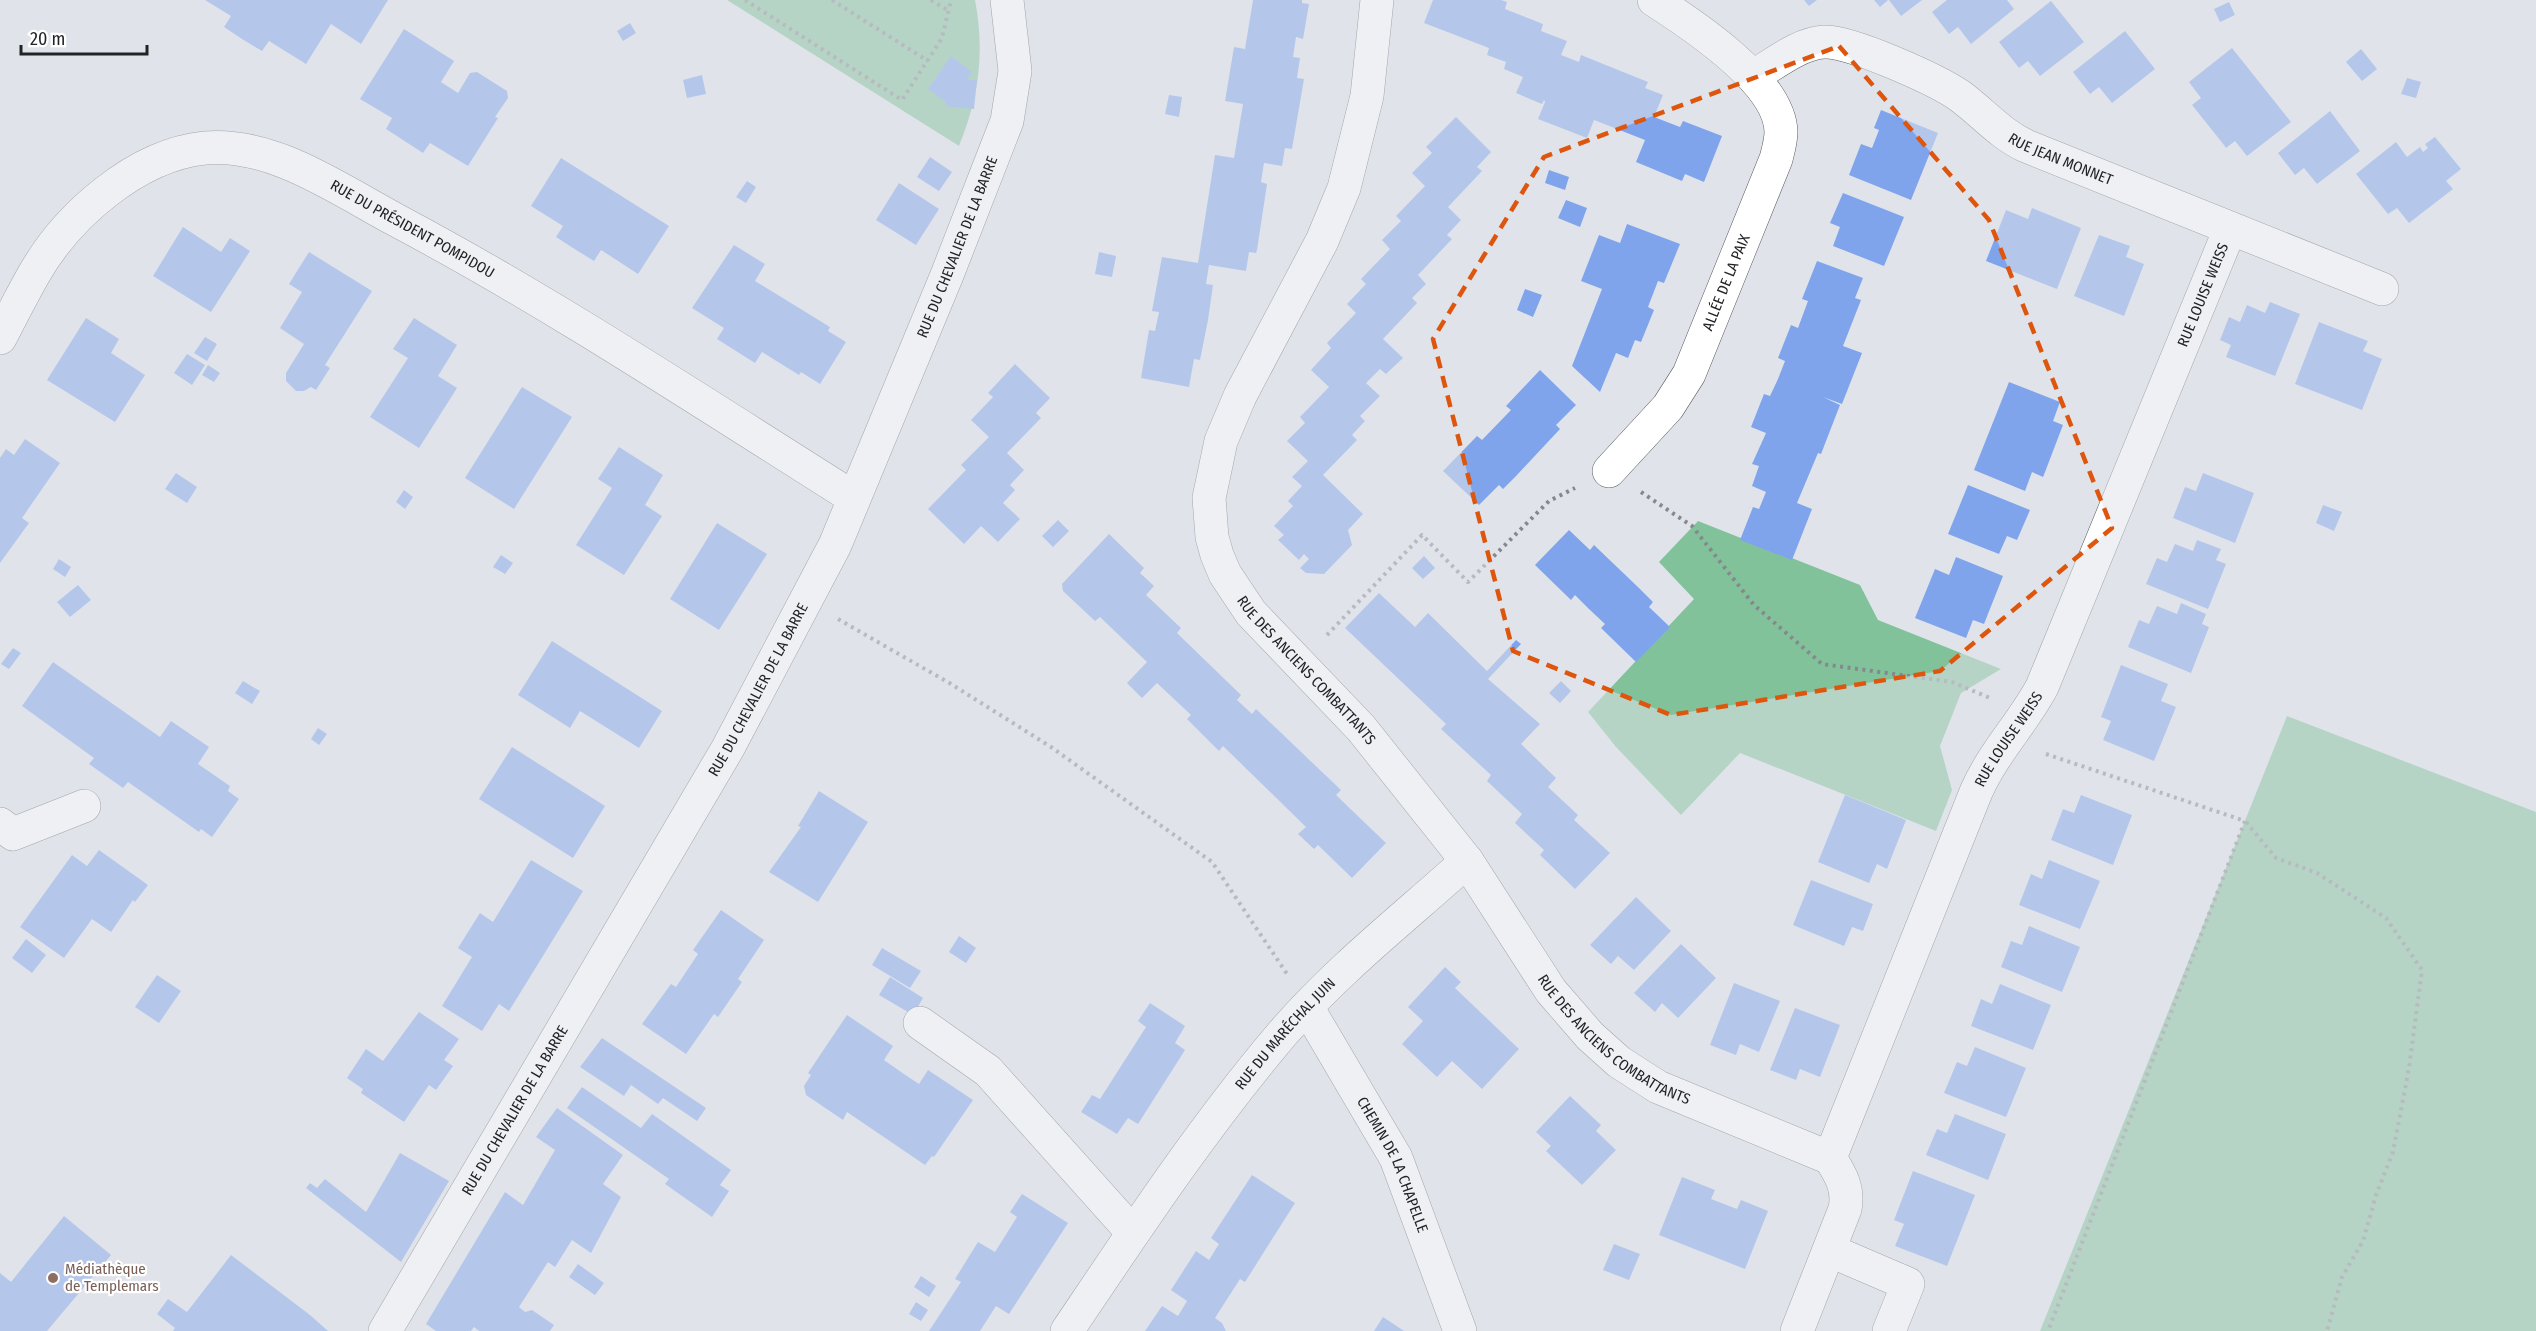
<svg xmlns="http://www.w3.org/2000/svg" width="2536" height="1331" font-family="'Fira Sans Condensed',sans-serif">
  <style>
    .green { fill: #82c29b }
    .building { fill: #7fa4eb }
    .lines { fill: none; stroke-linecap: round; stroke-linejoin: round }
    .minor-casing { stroke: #585b60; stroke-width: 34 }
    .path { stroke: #85888c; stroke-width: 4; stroke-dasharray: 3 4.5; stroke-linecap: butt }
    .minor { stroke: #fff; stroke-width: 33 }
    .marked { fill: none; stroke: #de560d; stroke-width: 4.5; stroke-dasharray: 12 8; stroke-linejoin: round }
    .education-dot { fill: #8d6e63; stroke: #fff; stroke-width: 2 }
    .labels { text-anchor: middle; stroke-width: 4.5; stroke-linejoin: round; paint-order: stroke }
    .street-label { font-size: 15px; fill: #222325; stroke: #fff }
    .education-label { font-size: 15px; fill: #785e54; stroke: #fff; text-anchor: start }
  </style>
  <rect width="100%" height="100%" fill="#e0e4ea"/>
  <path class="green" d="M 727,0 L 975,0 C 985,52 979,97 959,146 Z
    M 1698,521 L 1860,585 L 1878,620 L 2001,669 L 1961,693 L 1940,746 L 1952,790 L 1936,831 L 1740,753 L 1681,815 L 1616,747 L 1588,712 L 1694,599 L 1659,562 Z
    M 2287,716 L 2536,812 L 2536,1331 L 2040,1331 Z"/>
  <path class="building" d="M 205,0 L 388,0 L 361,44 L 331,24 L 306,64 L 269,41 L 262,51 L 242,39 L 224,27 L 231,16 Z
    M 1253,0 L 1302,0 L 1302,3 L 1309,4 L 1303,39 L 1296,37 L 1293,57 L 1300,58 L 1297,78 L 1304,79 L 1292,149 L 1285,148 L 1282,166 L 1264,163 L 1261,182 L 1267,184 L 1257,250 L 1256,253 L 1249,252 L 1246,271 L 1209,265 L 1206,284 L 1213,285 L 1208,320 L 1200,360 L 1194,359 L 1189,387 L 1141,378 L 1149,330 L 1155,331 L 1159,312 L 1152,311 L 1162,257 L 1198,263 L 1215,155 L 1234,158 L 1243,104 L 1225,101 L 1234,47 L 1245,49 Z
    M 1433,0 L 1501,0 L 1507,2 L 1505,9 L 1543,24 L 1541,31 L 1567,41 L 1561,55 L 1579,62 L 1581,55 L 1648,82 L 1645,88 L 1663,95 L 1654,117 L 1680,127 L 1683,121 L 1722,136 L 1704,182 L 1685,174 L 1682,181 L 1636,162 L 1645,140 L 1594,120 L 1587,138 L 1538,119 L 1545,102 L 1544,100 L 1542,104 L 1516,93 L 1523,77 L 1504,69 L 1506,62 L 1487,55 L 1489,48 L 1424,23 Z
    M 1804,0 L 1817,0 L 1809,6 Z
    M 1874,0 L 1888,0 L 1880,7 Z
    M 1889,0 L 1922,0 L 1901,16 Z
    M 1947,0 L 2007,0 L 2014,9 L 1971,44 L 1958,27 L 1949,34 L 1932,12 Z
    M 2051,1 L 2084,42 L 2040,76 L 2028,61 L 2019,68 L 1999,42 Z
    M 2229,2 L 2235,15 L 2220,22 L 2214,9 Z
    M 630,23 L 636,33 L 623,41 L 617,31 Z
    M 404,29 L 454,61 L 441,82 L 458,93 L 470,73 L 477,72 L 507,91 L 508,98 L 495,117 L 498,118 L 468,166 L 430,143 L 423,153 L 386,129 L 392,118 L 360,99 Z
    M 2125,31 L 2155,69 L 2112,103 L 2099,87 L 2090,94 L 2073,72 Z
    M 2232,48 L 2291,122 L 2247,156 L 2235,141 L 2226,148 L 2224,145 L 2192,105 L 2201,98 L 2189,82 Z
    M 2361,49 L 2377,69 L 2362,81 L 2346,62 Z
    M 951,56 L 972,72 L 967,80 L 977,80 L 974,109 L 945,106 L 946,102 L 928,89 Z
    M 702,75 L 706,94 L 687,98 L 683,80 Z
    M 2407,78 L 2421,82 L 2416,98 L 2401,94 Z
    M 1169,95 L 1182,97 L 1179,117 L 1165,114 Z
    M 1881,110 L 1938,133 L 1911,200 L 1849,175 L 1861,144 L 1872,148 L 1879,130 L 1874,128 Z
    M 2330,111 L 2360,151 L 2317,184 L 2304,168 L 2295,175 L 2278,153 Z
    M 1456,117 L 1491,152 L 1477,167 L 1482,171 L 1448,207 L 1461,220 L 1447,235 L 1452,239 L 1418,275 L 1426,284 L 1412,298 L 1417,303 L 1383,339 L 1403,358 L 1386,374 L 1380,369 L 1366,383 L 1380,396 L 1360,416 L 1365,421 L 1352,435 L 1357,440 L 1323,475 L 1363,514 L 1348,530 L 1352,545 L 1324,574 L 1306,573 L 1300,568 L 1309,559 L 1304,554 L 1299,560 L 1278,540 L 1284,535 L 1274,526 L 1293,506 L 1288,501 L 1302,486 L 1292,477 L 1308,461 L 1287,441 L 1305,423 L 1300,417 L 1329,387 L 1311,370 L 1331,348 L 1327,343 L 1356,313 L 1347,304 L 1366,284 L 1361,279 L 1390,249 L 1382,240 L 1401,221 L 1396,216 L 1425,186 L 1412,173 L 1432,153 L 1426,147 Z
    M 2435,137 L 2461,169 L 2446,181 L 2453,189 L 2409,223 L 2397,208 L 2388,214 L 2356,174 L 2396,142 L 2407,157 L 2420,147 L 2423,152 L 2428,148 L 2425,144 Z
    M 930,157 L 952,172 L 939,191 L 917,177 Z
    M 561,158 L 669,226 L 638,274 L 601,250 L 594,261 L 573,248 L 556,237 L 563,226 L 531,206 Z
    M 1549,170 L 1569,177 L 1565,190 L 1545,183 Z
    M 747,181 L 756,187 L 746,203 L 736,197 Z
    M 899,183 L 939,209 L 916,245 L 876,220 Z
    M 1843,193 L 1904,217 L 1884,266 L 1833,246 L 1840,227 L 1830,223 Z
    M 1566,200 L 1587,208 L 1580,227 L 1558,218 Z
    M 2032,208 L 2081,228 L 2057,289 L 1986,261 L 2006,210 L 2028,219 Z
    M 1627,224 L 1680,244 L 1664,283 L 1658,281 L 1648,307 L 1654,310 L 1641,342 L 1635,340 L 1628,358 L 1616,353 L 1600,392 L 1572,366 L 1602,289 L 1581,281 L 1599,235 L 1620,243 Z
    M 183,227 L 221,252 L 230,238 L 250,251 L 211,312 L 153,276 Z
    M 2099,235 L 2130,246 L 2126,257 L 2144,264 L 2124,316 L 2074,296 Z
    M 734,245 L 765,264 L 755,281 L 830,327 L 828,331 L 846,342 L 820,384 L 801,372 L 799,375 L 762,352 L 755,363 L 717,339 L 724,328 L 692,308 Z
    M 309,252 L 372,291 L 325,365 L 330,368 L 316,390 L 311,387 L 304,391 L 296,391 L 286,381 L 286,373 L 304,344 L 280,328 L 302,292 L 289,284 Z
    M 1099,252 L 1116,256 L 1112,277 L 1095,274 Z
    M 1817,261 L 1863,278 L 1855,298 L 1861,300 L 1843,346 L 1862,353 L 1842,404 L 1823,397 L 1840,405 L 1821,454 L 1818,453 L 1797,503 L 1812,509 L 1792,560 L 1740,540 L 1753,507 L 1759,509 L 1766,492 L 1752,486 L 1759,466 L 1752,464 L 1766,433 L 1751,427 L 1764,394 L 1770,396 L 1778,379 L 1785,361 L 1778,358 L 1791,325 L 1798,328 L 1808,301 L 1802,299 Z
    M 1525,289 L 1542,295 L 1533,317 L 1517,310 Z
    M 2270,302 L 2300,314 L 2275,376 L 2226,357 L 2231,345 L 2220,340 L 2229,317 L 2240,322 L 2247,305 L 2265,313 Z
    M 86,318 L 119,339 L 111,353 L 145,375 L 115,422 L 47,380 Z
    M 414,318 L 457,345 L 438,376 L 457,388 L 419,448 L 370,417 L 408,358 L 393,349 Z
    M 2319,322 L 2368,341 L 2363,351 L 2382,359 L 2362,410 L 2295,384 Z
    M 205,337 L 217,344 L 207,361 L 194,353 Z
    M 187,354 L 205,365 L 192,385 L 174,373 Z
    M 1015,364 L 1050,398 L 1036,413 L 1041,418 L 1007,453 L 1024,470 L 1010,485 L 1015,490 L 1003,503 L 1020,519 L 998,542 L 981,526 L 964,544 L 928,509 L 966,470 L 961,465 L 989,437 L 971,420 L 993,397 L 988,393 Z
    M 208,365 L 220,373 L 214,382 L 202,375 Z
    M 1540,370 L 1576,405 L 1556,425 L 1560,429 L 1517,475 L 1503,489 L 1499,485 L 1479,505 L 1443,471 L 1477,436 L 1482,440 L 1511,410 L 1506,406 Z
    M 2009,382 L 2060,402 L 2053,421 L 2063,425 L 2045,472 L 2043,477 L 2032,472 L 2025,491 L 1974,470 Z
    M 522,387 L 572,417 L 514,509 L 465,478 Z
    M 25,439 L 60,463 L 22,518 L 29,523 L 0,563 L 0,458 L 6,449 L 14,455 Z
    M 619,447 L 663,475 L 645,505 L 662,516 L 624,575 L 576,545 L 612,488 L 598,479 Z
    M 176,473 L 197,487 L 187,503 L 165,489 Z
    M 2203,473 L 2254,493 L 2235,543 L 2173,518 L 2185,487 L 2196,491 Z
    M 1968,485 L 2030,510 L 2017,540 L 2007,536 L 1999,554 L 1948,534 Z
    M 404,490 L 413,497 L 405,509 L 396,502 Z
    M 2323,505 L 2342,512 L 2334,531 L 2316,523 Z
    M 1058,520 L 1069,531 L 1053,547 L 1042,536 Z
    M 717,523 L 767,554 L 719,630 L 670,599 Z
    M 1569,530 L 1590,550 L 1594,545 L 1640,589 L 1653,602 L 1649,607 L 1670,627 L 1636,662 L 1601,628 L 1605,624 L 1589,609 L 1575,595 L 1571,600 L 1535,565 Z
    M 1109,534 L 1144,568 L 1140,573 L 1154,586 L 1146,595 L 1181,628 L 1177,633 L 1241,695 L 1237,700 L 1252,714 L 1256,709 L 1341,790 L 1336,795 L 1386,843 L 1352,878 L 1318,845 L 1314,849 L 1298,834 L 1306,827 L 1223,746 L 1219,751 L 1187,719 L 1191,715 L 1157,683 L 1142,698 L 1127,683 L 1147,662 L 1100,617 L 1095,621 L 1063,591 L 1062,584 Z
    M 2197,540 L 2221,549 L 2216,560 L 2226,564 L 2208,609 L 2146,584 L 2157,558 L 2167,562 L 2175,544 L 2193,551 Z
    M 501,555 L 513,563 L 505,574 L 493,567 Z
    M 1424,556 L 1435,568 L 1423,579 L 1412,568 Z
    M 1956,557 L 2003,576 L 1984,624 L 1973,620 L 1966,638 L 1915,618 L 1935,569 L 1949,575 Z
    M 59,559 L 71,567 L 65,577 L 53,569 Z
    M 78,585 L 91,600 L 70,617 L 57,602 Z
    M 1379,593 L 1415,627 L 1428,613 L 1487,671 L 1516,640 L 1521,644 L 1488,679 L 1540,724 L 1521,744 L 1556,778 L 1548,787 L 1578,815 L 1574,820 L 1610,853 L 1575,889 L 1540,855 L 1544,850 L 1515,823 L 1522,814 L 1487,781 L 1491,775 L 1441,729 L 1446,724 L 1345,628 Z
    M 2181,603 L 2206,614 L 2202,624 L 2209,627 L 2191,673 L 2128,647 L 2139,620 L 2149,624 L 2157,606 L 2177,614 Z
    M 552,641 L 662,711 L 639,748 L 580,711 L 570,728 L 518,695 Z
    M 13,648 L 21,653 L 9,669 L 1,664 Z
    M 53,662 L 160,737 L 171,721 L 209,747 L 198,764 L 230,786 L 228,791 L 239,799 L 212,837 L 201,829 L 199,832 L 128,782 L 123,788 L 89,764 L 94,758 L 22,706 Z
    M 2121,665 L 2168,684 L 2161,701 L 2176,707 L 2154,761 L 2103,740 L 2111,721 L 2101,717 Z
    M 243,681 L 260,691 L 252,704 L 235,693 Z
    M 1561,681 L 1571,691 L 1560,703 L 1549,693 Z
    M 318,728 L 327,734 L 319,745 L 311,739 Z
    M 512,747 L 605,806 L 573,858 L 479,799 Z
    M 819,791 L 868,822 L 818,902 L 769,872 L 801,827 L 798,826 Z
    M 1845,795 L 1906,820 L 1887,869 L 1877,864 L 1869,883 L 1818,862 Z
    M 2081,795 L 2132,815 L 2113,865 L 2051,840 L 2063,809 L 2074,813 Z
    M 99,850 L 148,885 L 135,902 L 133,900 L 111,932 L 92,919 L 64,958 L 20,927 L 72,855 L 87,866 Z
    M 531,860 L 583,891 L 509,1011 L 499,1004 L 482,1031 L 442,1006 L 472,957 L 458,948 L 480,913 L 493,922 Z
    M 2049,860 L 2100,881 L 2080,929 L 2019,905 L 2031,874 L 2042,879 Z
    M 1811,880 L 1873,904 L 1863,931 L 1852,927 L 1844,946 L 1793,925 Z
    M 1636,897 L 1671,931 L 1634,970 L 1618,956 L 1611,964 L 1590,945 Z
    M 721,910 L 764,940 L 738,979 L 742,982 L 718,1017 L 714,1014 L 686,1054 L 642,1024 L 671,984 L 676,987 L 698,954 L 693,950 Z
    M 2029,926 L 2080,947 L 2062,992 L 2001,967 L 2011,941 L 2022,945 Z
    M 959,936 L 976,948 L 966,963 L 949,952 Z
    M 26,939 L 46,955 L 32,973 L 12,958 Z
    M 1681,944 L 1716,978 L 1678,1018 L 1662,1003 L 1655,1012 L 1634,993 Z
    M 882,948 L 921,971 L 910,988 L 872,965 Z
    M 1445,967 L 1461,982 L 1455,988 L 1519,1049 L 1482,1089 L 1452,1061 L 1437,1077 L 1402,1044 L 1423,1021 L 1408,1007 Z
    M 157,975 L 181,991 L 159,1023 L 135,1007 Z
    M 890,977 L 923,998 L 913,1015 L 879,995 Z
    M 1734,983 L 1780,1001 L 1759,1052 L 1740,1044 L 1736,1055 L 1710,1045 Z
    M 2000,984 L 2051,1005 L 2033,1050 L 1971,1026 L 1981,999 L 1992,1004 Z
    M 1150,1003 L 1185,1026 L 1175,1043 L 1185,1050 L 1138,1124 L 1128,1118 L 1117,1134 L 1081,1112 L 1092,1095 L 1100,1099 L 1146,1027 L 1138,1021 Z
    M 1795,1008 L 1840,1025 L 1820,1077 L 1800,1069 L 1796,1080 L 1770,1070 Z
    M 419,1012 L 459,1039 L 444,1060 L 453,1066 L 436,1090 L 429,1085 L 404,1122 L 361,1093 L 363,1089 L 347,1078 L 366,1049 L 383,1061 Z
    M 847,1015 L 893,1046 L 884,1060 L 901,1072 L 919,1084 L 928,1070 L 973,1100 L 934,1157 L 932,1156 L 925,1165 L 847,1112 L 843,1120 L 806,1095 L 804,1086 L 811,1075 L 808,1073 Z
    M 602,1038 L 706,1108 L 697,1121 L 663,1098 L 658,1104 L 631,1085 L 624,1096 L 580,1067 Z
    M 1975,1047 L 2026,1068 L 2006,1117 L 1944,1093 L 1957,1062 L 1967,1066 Z
    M 582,1087 L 641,1128 L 652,1114 L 731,1170 L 720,1185 L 729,1191 L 712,1217 L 665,1184 L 669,1179 L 567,1108 Z
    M 1570,1096 L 1601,1125 L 1596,1131 L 1616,1150 L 1582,1185 L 1546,1151 L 1551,1146 L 1536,1132 Z
    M 557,1108 L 623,1155 L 603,1184 L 621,1197 L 591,1253 L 572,1240 L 555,1267 L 548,1262 L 519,1307 L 525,1312 L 532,1310 L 554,1325 L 550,1331 L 479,1331 L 474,1327 L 471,1331 L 436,1331 L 426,1324 L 505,1192 L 523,1205 L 555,1150 L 536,1137 Z
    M 1955,1114 L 2006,1134 L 1988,1180 L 1926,1155 L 1937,1129 L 1947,1133 Z
    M 400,1153 L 449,1181 L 401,1262 L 306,1188 L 310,1183 L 317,1188 L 325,1179 L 366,1212 Z
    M 1913,1171 L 1975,1195 L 1947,1266 L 1895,1246 L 1904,1224 L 1894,1220 Z
    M 1252,1175 L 1295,1203 L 1245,1282 L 1240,1279 L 1215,1318 L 1222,1323 L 1226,1331 L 1145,1331 L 1162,1306 L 1178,1316 L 1187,1301 L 1171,1290 L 1196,1251 L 1209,1260 L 1219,1244 L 1211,1238 Z
    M 1682,1177 L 1715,1190 L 1711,1199 L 1737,1209 L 1741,1200 L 1768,1211 L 1745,1269 L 1659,1235 Z
    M 1022,1194 L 1068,1223 L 1009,1314 L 996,1306 L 980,1331 L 929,1331 L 961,1282 L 955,1279 L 978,1242 L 995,1252 L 1017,1217 L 1010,1212 Z
    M 64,1216 L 111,1255 L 47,1331 L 0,1331 L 0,1273 L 11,1282 Z
    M 1614,1244 L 1640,1254 L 1629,1280 L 1603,1270 Z
    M 231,1255 L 310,1315 L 328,1331 L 173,1331 L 175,1328 L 157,1314 L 168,1299 L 187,1312 Z
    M 578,1264 L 604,1283 L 595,1295 L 569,1277 Z
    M 921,1276 L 936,1286 L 929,1297 L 914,1287 Z
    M 916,1302 L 928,1310 L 921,1321 L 909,1314 Z
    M 1383,1317 L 1404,1331 L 1374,1331 Z"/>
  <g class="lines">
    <g class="minor-casing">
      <g id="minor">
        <path id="s1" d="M 1377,0 L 1367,96 L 1344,188 L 1322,241 L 1240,396 L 1221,441 L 1209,498 L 1212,537 L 1217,555 L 1225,574 L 1251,613 L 1361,728 L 1467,861 L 1551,991 L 1590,1036 L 1619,1062 L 1658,1087 L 1830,1158"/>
        <path id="s2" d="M 1754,76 C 1774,64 1800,43 1824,42 C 1851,41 1937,80 1960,96 C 1983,113 2000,134 2026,146 L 2382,289"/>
        <path id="s3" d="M 0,338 C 11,317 22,295 34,274 C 67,216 136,155 205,148 C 273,142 338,189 396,220 C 554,304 703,403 854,498"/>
        <path id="s4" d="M 1609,471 L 1668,407 L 1689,374 L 1776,159 C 1778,151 1781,141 1781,132 C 1780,82 1693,25 1654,0"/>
        <path d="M 0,824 L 13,834 L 84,806"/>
        <path id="s5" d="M 1307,1007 L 1396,1158 L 1460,1331"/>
        <path d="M 920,1023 L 988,1071 L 1133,1233"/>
        <path d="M 1831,1251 L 1908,1284 L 1889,1331"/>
        <path id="s6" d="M 385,1331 L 728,748 L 835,545 L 947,275 L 1007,121 L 1015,71 L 1007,0"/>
        <path id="s7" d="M 1067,1331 C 1135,1230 1203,1127 1282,1034 C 1337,970 1405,917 1467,861"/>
        <path id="s8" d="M 1797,1331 L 1845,1209 C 1849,1189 1841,1175 1830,1158 L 1976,792 C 1993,753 2022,724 2042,687 L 2230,229"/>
      </g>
    </g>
    <path class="path" d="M 745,0 L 902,100 L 942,38 L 951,0
      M 832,0 L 928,61
      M 931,0 L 949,11
      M 1641,492 L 1692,526 L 1754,605 L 1822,664 L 1952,682 L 1990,698
      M 838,619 L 951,684 L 1051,747 L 1212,862 L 1287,974
      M 1327,635 L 1422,535 L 1468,582 L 1549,501 L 1575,488
      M 2046,754 L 2245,821 L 2048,1331
      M 2246,822 L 2276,858 L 2317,873 L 2386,918 L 2422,970 L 2409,1068 L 2393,1152 L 2376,1195 L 2363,1241 L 2342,1277 L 2327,1331"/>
    <use href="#minor" class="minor"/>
  </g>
  <path d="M0 0H2536V1331H0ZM 1839,46 L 1989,220 L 2112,528 L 1940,671 L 1671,715 L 1513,651 L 1433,339 L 1544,157 Z" fill="#e0e4ea" fill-opacity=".55" fill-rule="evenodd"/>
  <path class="marked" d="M 1839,46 L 1989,220 L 2112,528 L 1940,671 L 1671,715 L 1513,651 L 1433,339 L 1544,157 Z"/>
  <circle class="education-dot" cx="53" cy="1278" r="6"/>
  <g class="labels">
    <g class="street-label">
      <text dy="5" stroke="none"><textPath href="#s2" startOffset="346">RUE JEAN MONNET</textPath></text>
      <text dy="5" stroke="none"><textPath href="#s3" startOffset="518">RUE DU PRÉSIDENT POMPIDOU</textPath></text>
      <text dy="5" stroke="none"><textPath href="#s6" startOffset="1228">RUE DU CHEVALIER DE LA BARRE</textPath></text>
      <text dy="5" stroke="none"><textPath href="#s4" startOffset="225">ALLÉE DE LA PAIX</textPath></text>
      <text dy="5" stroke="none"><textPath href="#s8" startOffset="1128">RUE LOUISE WEISS</textPath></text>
      <text dy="5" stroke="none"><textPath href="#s1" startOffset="736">RUE DES ANCIENS COMBATTANTS</textPath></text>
      <text dy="5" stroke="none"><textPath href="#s6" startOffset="742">RUE DU CHEVALIER DE LA BARRE</textPath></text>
      <text dy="5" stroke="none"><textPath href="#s8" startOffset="642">RUE LOUISE WEISS</textPath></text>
      <text dy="5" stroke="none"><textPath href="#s7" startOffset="369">RUE DU MARÉCHAL JUIN</textPath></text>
      <text dy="5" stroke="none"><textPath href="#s1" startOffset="1221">RUE DES ANCIENS COMBATTANTS</textPath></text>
      <text dy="5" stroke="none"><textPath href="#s6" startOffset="256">RUE DU CHEVALIER DE LA BARRE</textPath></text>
      <text dy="5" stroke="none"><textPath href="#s5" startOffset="180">CHEMIN DE LA CHAPELLE</textPath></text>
    </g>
    <g class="education-label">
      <text x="65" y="1274">Médiathèque<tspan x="65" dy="17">de Templemars</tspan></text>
    </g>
  </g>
  <path d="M21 45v9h126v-9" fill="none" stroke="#222325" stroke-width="3"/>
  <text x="30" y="45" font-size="18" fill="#222325" stroke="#ffffff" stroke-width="4.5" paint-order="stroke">20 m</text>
</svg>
